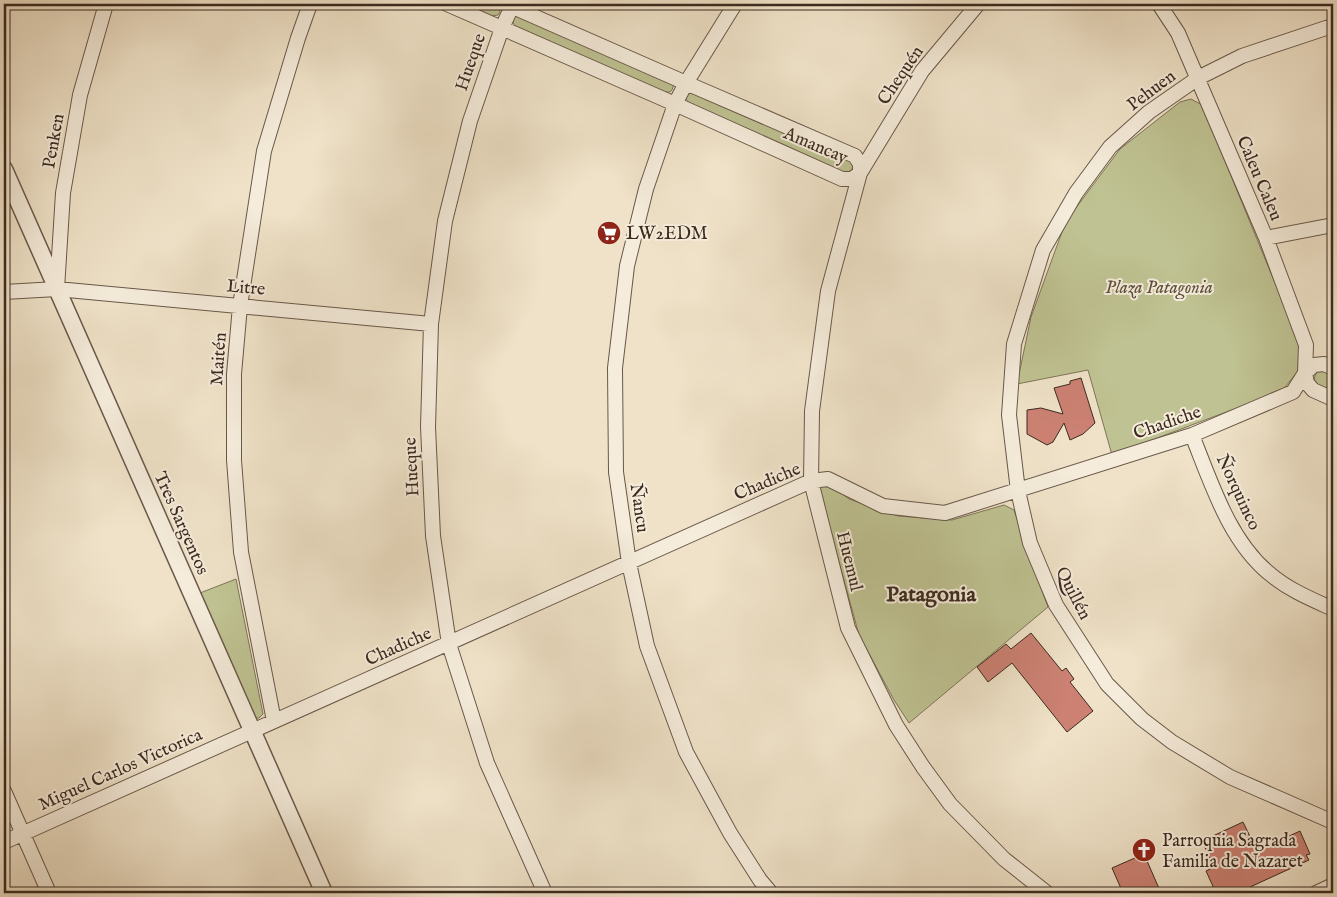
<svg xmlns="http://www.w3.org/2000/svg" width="1337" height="897" font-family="'IM FELL English',serif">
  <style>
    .green { fill: #bfc292; stroke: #7e7658 }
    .building { fill: #cc8173; stroke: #3c2a1f }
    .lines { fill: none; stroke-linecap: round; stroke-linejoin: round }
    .minor-casing { stroke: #695849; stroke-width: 16 }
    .tertiary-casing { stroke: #695849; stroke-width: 19 }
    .minor { stroke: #f5ecdb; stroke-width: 14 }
    .tertiary { stroke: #f5ecdb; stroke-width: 16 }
    .labels { text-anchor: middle; stroke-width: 4; stroke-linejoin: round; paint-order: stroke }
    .street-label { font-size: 18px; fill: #3c2a1f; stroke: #f5ecdb }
    .poi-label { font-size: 18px; fill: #3c2a1f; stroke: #f5ecdb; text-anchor: start }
    .park-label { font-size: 18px; font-style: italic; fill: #5d503c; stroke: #f5ecdb }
    .district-label { font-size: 22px; font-weight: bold; fill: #3c2a1f; stroke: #f5ecdb }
  </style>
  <rect width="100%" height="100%" fill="#efe2c8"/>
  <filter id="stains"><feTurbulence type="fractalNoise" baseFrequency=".004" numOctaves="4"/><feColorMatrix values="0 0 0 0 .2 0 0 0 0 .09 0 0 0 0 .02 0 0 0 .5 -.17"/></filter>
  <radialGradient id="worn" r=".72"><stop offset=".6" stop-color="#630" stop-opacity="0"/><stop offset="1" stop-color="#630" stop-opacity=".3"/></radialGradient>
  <path class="green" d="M 464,4 L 497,4 L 500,7 L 500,12 L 498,15 L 492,16 Z
    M 516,16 L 674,84 L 672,90 L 670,92 L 662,92 L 516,27 L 513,23 L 514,18 Z
    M 693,92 L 851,161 L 853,164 L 852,170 L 849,172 L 842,172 L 689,103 L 686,99 L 687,94 Z
    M 1191,99 L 1202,105 L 1300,344 L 1298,371 L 1282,391 L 1112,455 L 1088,370 L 1017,384 L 1031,317 L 1066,221 L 1120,149 L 1180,102 Z
    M 1319,370 L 1333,374 L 1333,393 L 1316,384 C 1313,378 1315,374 1319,370 Z
    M 818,485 L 832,486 L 849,499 L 898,516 L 952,520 L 1004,505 L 1014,510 L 1028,554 L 1048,607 L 909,723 L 894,700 L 859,635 Z
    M 236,579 L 263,714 L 259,718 L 254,718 L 200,593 Z"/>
  <path class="building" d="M 1081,378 L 1095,423 L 1083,434 L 1070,440 L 1064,423 L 1053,442 L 1047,445 L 1027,434 L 1027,410 L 1041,408 L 1063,414 L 1054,388 L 1070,384 L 1070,381 Z
    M 1031,633 L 1062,671 L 1066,668 L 1074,679 L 1070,682 L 1093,711 L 1067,732 L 1012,663 L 988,682 L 977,667 L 1006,644 L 1011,649 Z
    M 1243,822 L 1257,851 L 1300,831 L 1310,854 L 1306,855 L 1309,860 L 1237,893 L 1216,893 L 1206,871 L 1214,867 L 1202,841 Z
    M 1144,854 L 1161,893 L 1123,893 L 1112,868 Z"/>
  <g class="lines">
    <g class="minor-casing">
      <path id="minor" d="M 447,4 L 675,104 L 842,179 L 852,179 L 860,173
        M 506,4 L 686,83 L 855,156 L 860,164 L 860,173
        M 513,4 L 502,28 L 470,121 L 445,221 L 431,324 L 428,427 L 433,536 L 449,644 L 487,763 L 545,893
        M 735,4 L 686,83 L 675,104 L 646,189 L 627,266 L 615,368 L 616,472 L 629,563 L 647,646 L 686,752 L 730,833 L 760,880 L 771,893
        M 978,4 L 922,71 L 860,173 L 828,291 L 812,411 L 811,481 L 848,628 L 896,725 L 923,767 L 950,804 L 1004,859 L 1047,893
        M 1159,4 L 1178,33 L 1266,238 L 1306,345 L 1305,373 L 1307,383 L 1313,390 L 1333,399
        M 1333,27 L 1326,28 L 1242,56 L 1198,78 L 1149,112 L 1110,147 L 1076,193 L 1043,250 L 1014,344 L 1009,415 L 1018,491 L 1030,543 L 1056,605 L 1107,684 L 1142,719 L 1172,742 L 1230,777 L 1333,822
        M 1266,238 L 1333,225
        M 57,289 L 63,193 L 80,95 L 106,4
        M 4,292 L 57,289 L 431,324
        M 1192,435 C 1211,482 1229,541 1270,574 C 1289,590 1311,599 1333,609
        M 274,721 L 241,552 L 234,460 L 234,374 L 240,306 L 264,151 L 298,38 L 310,4
        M 4,791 L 49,893
        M 4,842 L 811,481 L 828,479 L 883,506 L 945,513 L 1192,435 L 1293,392 L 1305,373 L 1314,365 L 1324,364 L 1333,368
        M 1316,893 L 1333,885"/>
    </g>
    <g class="tertiary-casing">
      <path id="tertiary" d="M 4,169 L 324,893"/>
    </g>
    <use href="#minor" class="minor"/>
    <use href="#tertiary" class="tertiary"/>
  </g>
  <defs>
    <g id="supermarket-disc" transform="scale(1.25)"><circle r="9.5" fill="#8f2418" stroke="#f5ecdb"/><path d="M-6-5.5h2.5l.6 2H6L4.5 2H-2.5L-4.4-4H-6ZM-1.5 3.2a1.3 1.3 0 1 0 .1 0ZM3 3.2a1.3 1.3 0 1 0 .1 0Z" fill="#fff"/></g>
    <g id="church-disc" transform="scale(1.25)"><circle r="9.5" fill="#8f2418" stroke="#f5ecdb"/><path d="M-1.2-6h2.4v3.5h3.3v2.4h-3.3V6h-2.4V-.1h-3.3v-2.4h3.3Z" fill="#fff"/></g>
  </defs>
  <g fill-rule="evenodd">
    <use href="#supermarket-disc" x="609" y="233"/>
    <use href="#church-disc" x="1144" y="850"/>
  </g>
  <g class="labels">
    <g class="street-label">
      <text transform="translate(470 62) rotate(-71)" y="6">Hueque</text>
      <text transform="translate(900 75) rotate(-56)" y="6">Chequén</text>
      <text transform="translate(1151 90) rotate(-37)" y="6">Pehuen</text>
      <text transform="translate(53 141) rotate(-80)" y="6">Penken</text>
      <text transform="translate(816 145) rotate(23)" y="6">Amancay</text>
      <text transform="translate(1260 178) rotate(67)" y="6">Caleu Caleu</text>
      <text transform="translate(246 287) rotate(5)" y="6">Litre</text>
      <text transform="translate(218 359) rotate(-86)" y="6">Maitén</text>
      <text transform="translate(1167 422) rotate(-19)" y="6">Chadiche</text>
      <text transform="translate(411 467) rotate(-93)" y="6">Hueque</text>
      <text transform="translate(767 481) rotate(-23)" y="6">Chadiche</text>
      <text transform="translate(1239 492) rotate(65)" y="6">Ñorquinco</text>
      <text transform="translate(640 508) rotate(82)" y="6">Ñancu</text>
      <text transform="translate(182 523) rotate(66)" y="6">Tres Sargentos</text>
      <text transform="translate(850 561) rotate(76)" y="6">Huemul</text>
      <text transform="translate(1074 593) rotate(63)" y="6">Quillén</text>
      <text transform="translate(398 646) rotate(-24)" y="6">Chadiche</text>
      <text transform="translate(120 769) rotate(-24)" y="6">Miguel Carlos Victorica</text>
    </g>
    <g class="poi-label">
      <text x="626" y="239">LW2EDM</text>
      <text x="1162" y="846">Parroquia Sagrada<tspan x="1162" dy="21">Familia de Nazaret</tspan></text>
    </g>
    <g class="park-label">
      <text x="1159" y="293">Plaza Patagonia</text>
    </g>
    <g class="district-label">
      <text x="931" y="601">Patagonia</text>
    </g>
  </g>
  <rect width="1337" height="897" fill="none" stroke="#efe2c8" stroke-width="20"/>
  <rect x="5" y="5" width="1327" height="887" fill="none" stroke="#3c2a1f" stroke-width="2.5"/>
  <rect x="10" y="10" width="1317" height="877" fill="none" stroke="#3c2a1f"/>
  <rect width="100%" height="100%" filter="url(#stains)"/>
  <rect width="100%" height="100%" fill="url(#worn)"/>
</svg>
